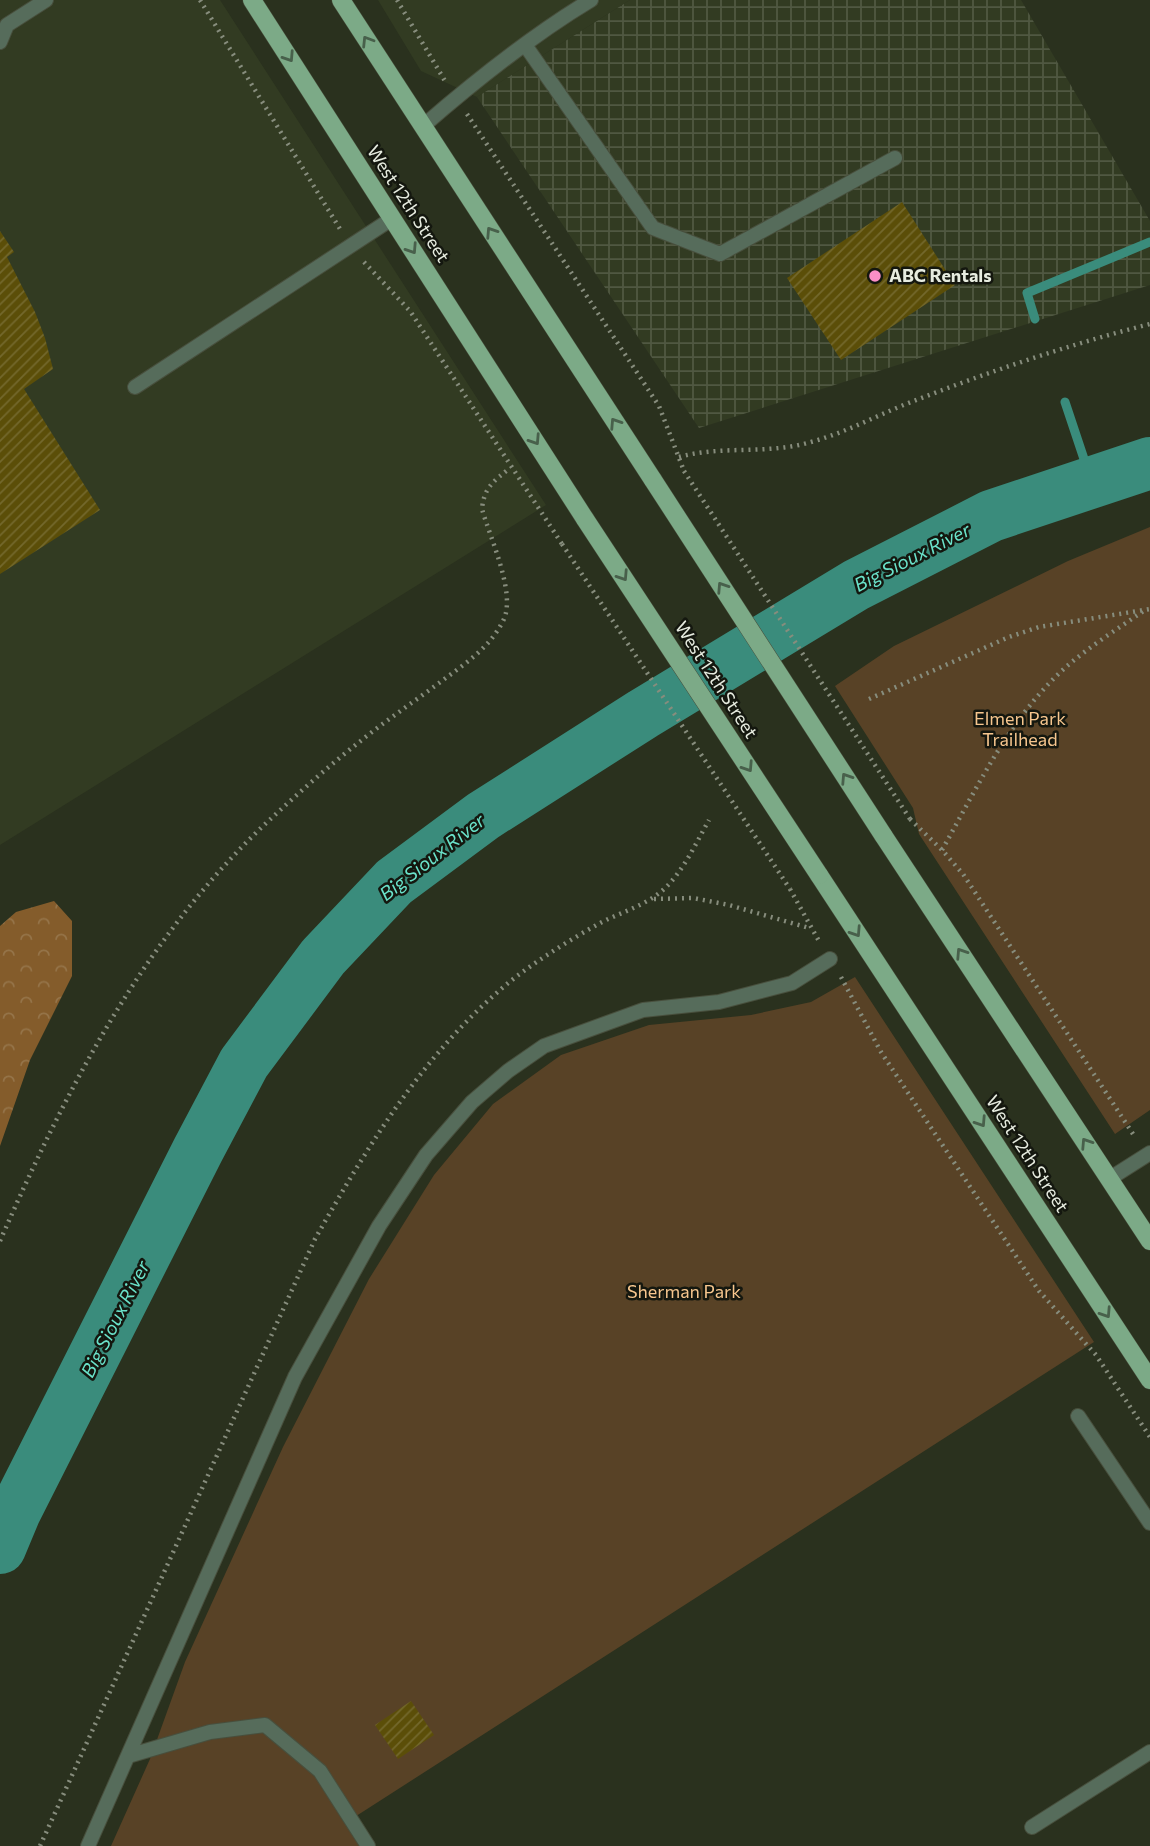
<svg xmlns="http://www.w3.org/2000/svg" width="1150" height="1846" font-family="Commissioner,sans-serif">
  <style>
    .built { fill: #323b22 }
    .industrial { fill: url(#industrial-grid) }
    .green { fill: #584226 }
    .forest { fill: url(#forest-crowns) }
    .lines { fill: none; stroke-linecap: round; stroke-linejoin: round }
    .stream { stroke: #3a8c7c; stroke-width: 9 }
    .river { stroke: #3a8c7c; stroke-width: 52 }
    .building { fill: url(#building-hatch) }
    .lane-casing { stroke: #484f3d; stroke-width: 16 }
    .primary-casing { stroke: #484f3d; stroke-width: 19 }
    .path { stroke: #878d7d; stroke-width: 4.5; stroke-dasharray: 2 5; stroke-linecap: butt }
    .lane { stroke: #566c5b; stroke-width: 14 }
    .primary { stroke: #7caa87; stroke-width: 18 }
    .primary-bridge-casing { stroke: #484f3d; stroke-width: 19; stroke-linecap: butt }
    .path-bridge { stroke: #878d7d; stroke-width: 4.5; stroke-dasharray: 2 5; stroke-linecap: butt }
    .primary-bridge { stroke: #7caa87; stroke-width: 18 }
    .oneway { stroke: #48604b }
    .poi-dot { fill: #fa8fc6; stroke: #14170f; stroke-width: 2.5 }
    .labels { text-anchor: middle; stroke-width: 5; stroke-linejoin: round; paint-order: stroke }
    .street-label { font-size: 18px; fill: #e7ece0; stroke: #14170f }
    .poi-label { font-size: 18px; font-weight: bold; fill: #e7ece0; stroke: #14170f; text-anchor: start }
    .park-label { font-size: 18px; fill: #f7c68e; stroke: #14170f }
    .water-label { font-size: 19px; font-style: italic; fill: #6ae2ca; stroke: #14170f }
  </style>
  <defs>
    <pattern id="industrial-grid" width="8" height="8" patternUnits="userSpaceOnUse" patternTransform="scale(1.75)"><rect width="8" height="8" fill="#323b22"/><path d="M0 4h8M4 0v8" fill="none" stroke="#505842"/></pattern>
    <pattern id="forest-crowns" width="20" height="18" patternUnits="userSpaceOnUse" patternTransform="scale(1.75)"><rect width="20" height="18" fill="#845c2b"/><path d="M2 6a3 3 0 1 1 6 0M12 15a3 3 0 1 1 6 0" fill="none" stroke="#957449"/></pattern>
    <pattern id="building-hatch" width="6" height="6" patternUnits="userSpaceOnUse" patternTransform="scale(1.75)"><rect width="6" height="6" fill="#5b4e08"/><path d="M-1 1l2-2M0 6l6-6M5 7l2-2" fill="none" stroke="#73682c"/></pattern>
  </defs>
  <rect width="100%" height="100%" fill="#2a311e"/>
  <path class="built" d="M 0,0 L 220,0 L 546,505 L 0,845 Z
    M 378,0 L 630,0 L 477,97 L 421,71 Z"/>
  <path class="industrial" d="M 630,0 L 1021,0 L 1150,221 L 1150,285 L 699,428 L 477,97 Z"/>
  <path class="green" d="M 1150,527 L 1150,1110 L 1115,1134 L 919,834 L 913,808 L 835,686 L 894,646 L 1068,561 Z
    M 855,977 L 1094,1342 L 350,1820 L 367,1846 L 111,1846 L 150,1759 L 185,1662 L 283,1447 L 369,1279 L 434,1175 L 493,1104 L 561,1055 L 649,1025 L 751,1015 L 811,1002 Z"/>
  <path class="forest" d="M 54,901 L 72,921 L 72,976 L 30,1060 L 0,1146 L 0,926 L 16,912 Z"/>
  <g class="lines">
    <path class="stream" d="M 1035,319 L 1027,293 L 1150,242
      M 1065,402 L 1092,483"/>
    <path class="river" d="M 0,1548 L 15,1512 L 198,1150 L 244,1063 L 323,957 L 394,882 L 483,816 L 643,714 L 856,585 L 991,516 L 1150,463"/>
  </g>
  <path class="building" d="M 902,202 L 955,285 L 841,360 L 787,278 Z
    M 0,231 L 14,252 L 7,257 L 35,312 L 45,338 L 53,369 L 24,389 L 100,510 L 0,574 Z
    M 411,1701 L 434,1735 L 398,1759 L 375,1725 Z"/>
  <g class="lines">
    <g class="lane-casing">
      <path id="lane" d="M 0,42 L 7,25 L 46,0
        M 525,45 L 653,228 L 720,254 L 895,158
        M 422,127 C 475,81 531,36 591,0
        M 135,387 L 393,218
        M 1109,1179 L 1150,1153
        M 1078,1416 L 1150,1523
        M 128,1756 L 210,1732 L 265,1725 L 320,1771 L 368,1846
        M 1032,1827 L 1150,1752
        M 88,1846 L 295,1377 L 379,1226 L 426,1155 L 472,1102 L 508,1071 L 544,1046 L 643,1010 L 719,1002 L 792,983 L 830,959"/>
    </g>
    <g class="primary-casing">
      <path id="primary" d="M 252,0 L 585,519
        M 341,0 L 653,480
        M 883,835 L 1150,1241
        M 819,875 L 1150,1380"/>
    </g>
    <path class="path" d="M 200,0 L 340,229
      M 397,0 L 445,81
      M 467,114 L 659,406 L 684,471
      M 364,262 L 410,311 L 562,544
      M 679,457 C 722,445 768,455 811,442 C 844,433 874,417 906,404 C 985,373 1067,345 1150,324
      M 869,699 L 1009,637 L 1039,627 L 1150,609
      M 910,819 L 942,850 L 963,874 L 1135,1137
      M 942,850 C 978,786 1010,717 1066,667 C 1090,646 1119,628 1145,610
      M 790,889 L 820,943
      M 654,899 L 693,898 L 729,905 L 809,928
      M 841,977 L 881,1052 L 1039,1291 L 1096,1355 L 1150,1437
      M 0,1241 C 66,1090 142,942 262,827 C 293,798 325,769 358,743 C 384,722 412,703 439,683 C 463,665 489,649 503,621 C 517,595 490,538 482,509 C 484,487 494,481 510,468
      M 40,1846 L 315,1239 C 370,1142 428,1046 517,976 C 544,956 573,938 602,922 C 622,912 646,905 663,890 C 683,872 696,843 709,820"/>
    <use href="#lane" class="lane"/>
    <use href="#primary" class="primary"/>
    <g class="primary-bridge-casing">
      <path id="primary-bridge" d="M 653,480 L 883,835
        M 585,519 L 819,875"/>
    </g>
    <path class="path-bridge" d="M 684,471 L 910,819
      M 562,544 L 790,889"/>
    <use href="#primary-bridge" class="primary-bridge"/>
  </g>
  <defs><path id="oneway-chevron" d="M-2-3.5L2.5 0L-2 3.5" fill="none" stroke-width="1.6" stroke-linecap="round" stroke-linejoin="round" transform="scale(1.75)"/></defs>
  <g class="oneway">
    <use href="#oneway-chevron" transform="translate(367 41) rotate(-122)"/>
    <use href="#oneway-chevron" transform="translate(289 57) rotate(57)"/>
    <use href="#oneway-chevron" transform="translate(491 232) rotate(-123)"/>
    <use href="#oneway-chevron" transform="translate(412 249) rotate(57)"/>
    <use href="#oneway-chevron" transform="translate(615 423) rotate(-123)"/>
    <use href="#oneway-chevron" transform="translate(535 440) rotate(57)"/>
    <use href="#oneway-chevron" transform="translate(623 576) rotate(57)"/>
    <use href="#oneway-chevron" transform="translate(722 587) rotate(-123)"/>
    <use href="#oneway-chevron" transform="translate(748 767) rotate(57)"/>
    <use href="#oneway-chevron" transform="translate(846 778) rotate(-123)"/>
    <use href="#oneway-chevron" transform="translate(856 932) rotate(57)"/>
    <use href="#oneway-chevron" transform="translate(961 953) rotate(-123)"/>
    <use href="#oneway-chevron" transform="translate(981 1122) rotate(57)"/>
    <use href="#oneway-chevron" transform="translate(1086 1143) rotate(-123)"/>
    <use href="#oneway-chevron" transform="translate(1106 1313) rotate(57)"/>
  </g>
  <circle class="poi-dot" cx="875" cy="276" r="7"/>
  <g class="labels">
    <g class="street-label">
      <text transform="translate(408 204) rotate(57)" y="6">West 12th Street</text>
      <text transform="translate(716 680) rotate(57)" y="6">West 12th Street</text>
      <text transform="translate(1027 1154) rotate(57)" y="6">West 12th Street</text>
    </g>
    <g class="poi-label">
      <text x="889" y="282">ABC Rentals</text>
    </g>
    <g class="park-label">
      <text x="1020" y="725">Elmen Park<tspan x="1020" dy="21">Trailhead</tspan></text>
      <text x="684" y="1298">Sherman Park</text>
    </g>
    <g class="water-label">
      <text transform="translate(912 557) rotate(-27)" y="7">Big Sioux River</text>
      <text transform="translate(432 857) rotate(-38)" y="7">Big Sioux River</text>
      <text transform="translate(115 1319) rotate(-63)" y="7">Big Sioux River</text>
    </g>
  </g>
</svg>
